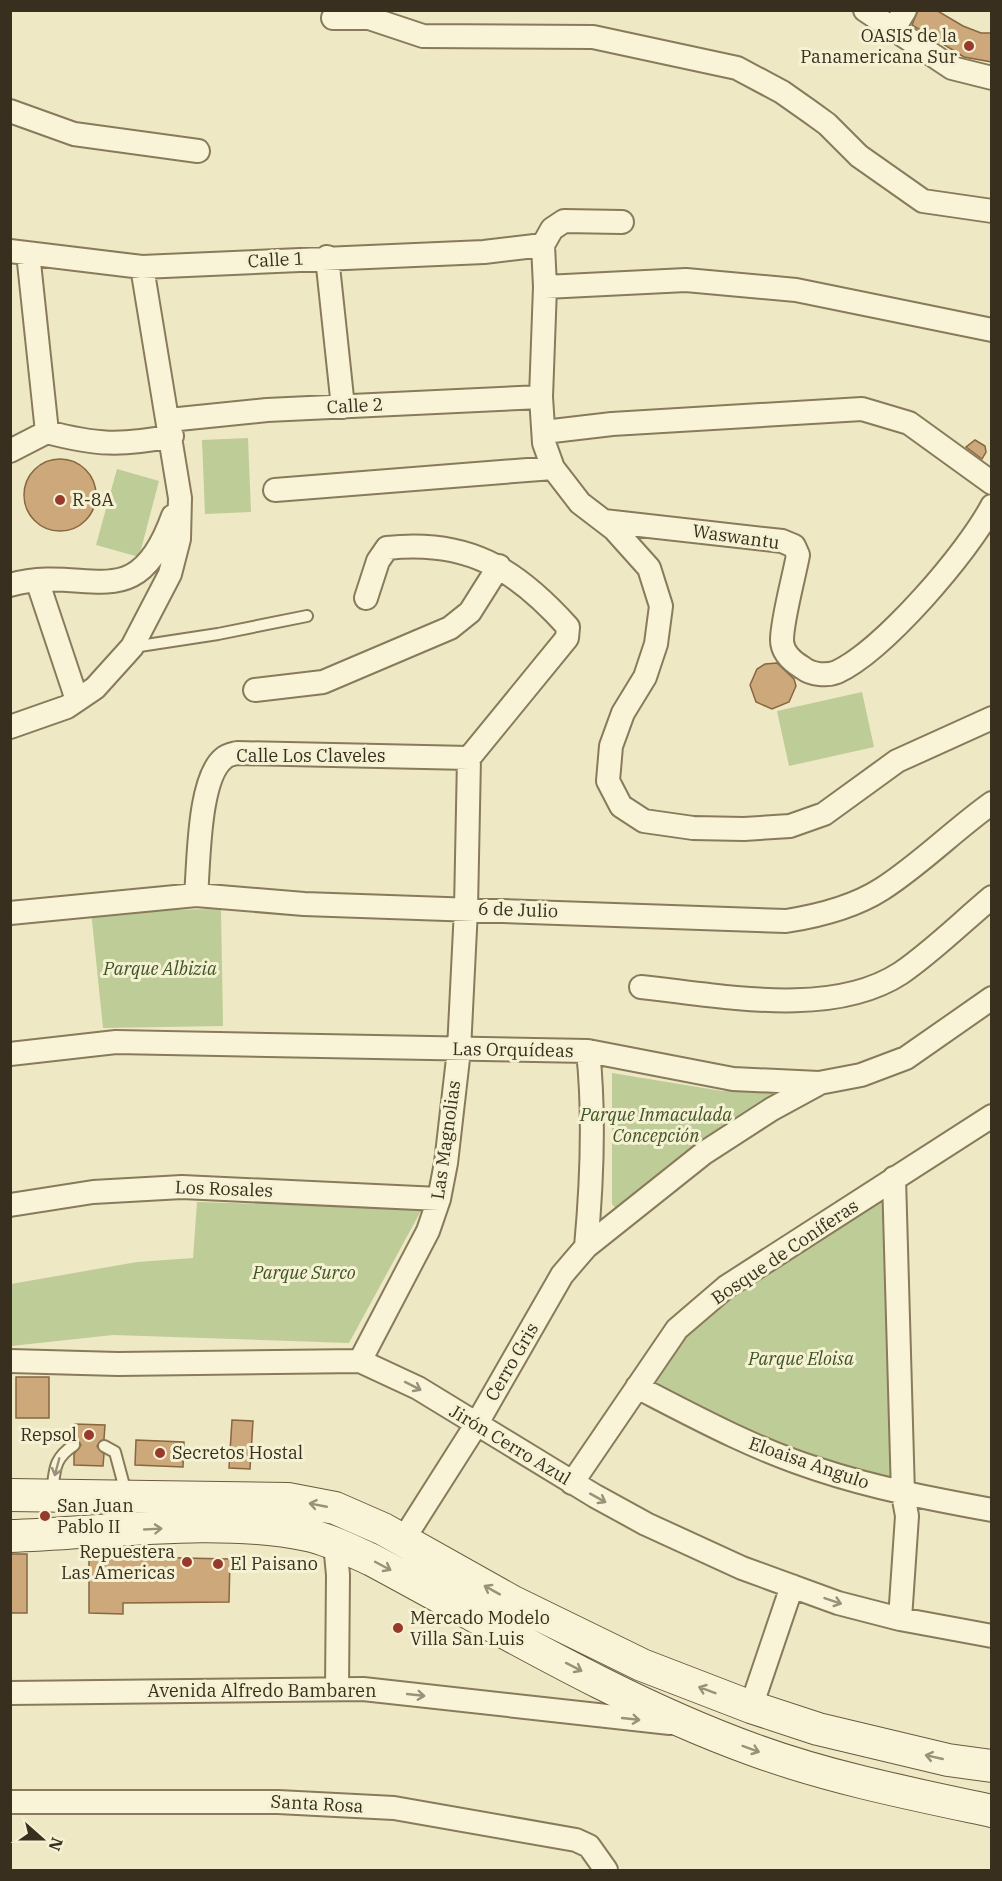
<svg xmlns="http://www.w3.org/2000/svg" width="1002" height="1881" font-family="'IBM Plex Serif',serif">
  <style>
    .green { fill: #becc97 }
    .building { fill: #cca87a; stroke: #876740; stroke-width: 1.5 }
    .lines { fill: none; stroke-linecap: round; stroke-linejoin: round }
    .lane-casing { stroke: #887a5a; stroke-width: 14 }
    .street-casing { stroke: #887a5a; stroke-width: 26 }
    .secondary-casing { stroke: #6a5a3d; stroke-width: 34 }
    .lane { stroke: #f9f4d7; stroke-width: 10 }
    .street { stroke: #f9f4d7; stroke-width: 22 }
    .secondary { stroke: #f9f4d7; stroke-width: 32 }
    .oneway { stroke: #98927a }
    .poi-dot { fill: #973a2b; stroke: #f5f1d3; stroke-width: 2 }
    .labels { text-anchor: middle; stroke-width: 6; stroke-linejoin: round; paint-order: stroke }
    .poi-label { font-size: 18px; fill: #382f1e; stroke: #f5f1d3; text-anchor: start }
    .street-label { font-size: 18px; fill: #382f1e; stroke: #f5f1d3 }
    .park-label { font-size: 18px; font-style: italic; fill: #415425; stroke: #f5f1d3 }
  </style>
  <rect width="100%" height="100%" fill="#eee8c4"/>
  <path class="green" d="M 248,438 L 251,512 L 205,514 L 202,440 Z
    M 117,469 L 159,481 L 139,557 L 96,545 Z
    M 862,692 L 874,747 L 789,766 L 777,711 Z
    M 221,909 L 223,1026 L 103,1028 L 91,911 Z
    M 612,1073 L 722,1091 L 771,1092 L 772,1095 L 615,1208 L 612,1204 Z
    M 888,1187 L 893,1483 L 809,1460 L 650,1384 L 684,1332 Z
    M 197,1202 L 422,1209 L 349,1343 L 113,1335 L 11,1346 L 11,1284 L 137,1262 L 193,1258 Z"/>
  <path class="building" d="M 918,10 L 936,10 L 963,26 L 981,33 L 992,33 L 992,62 L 964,57 L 912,25 Z
    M 975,440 L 985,446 L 986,452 L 982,459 L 966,447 Z
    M24 495a36 36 0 1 1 72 0a36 36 0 1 1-72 0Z
    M 777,663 L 794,679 L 796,686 L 789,702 L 772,709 L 756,702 L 750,685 L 757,669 L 765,664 Z
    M 16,1377 L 49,1377 L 49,1418 L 16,1418 Z
    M 232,1420 L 253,1421 L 250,1469 L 229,1468 Z
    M 75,1424 L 105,1425 L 104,1439 L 97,1446 L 104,1454 L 103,1466 L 74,1465 L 74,1454 L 81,1445 L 74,1438 Z
    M 136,1440 L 184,1442 L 183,1467 L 135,1465 Z
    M 10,1554 L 27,1554 L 27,1613 L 10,1613 Z
    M 89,1556 L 230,1559 L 229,1602 L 123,1603 L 123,1614 L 89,1613 Z"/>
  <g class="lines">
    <g class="lane-casing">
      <path id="lane" d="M 133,647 L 218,634 L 307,616
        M 104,1446 L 115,1452 L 126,1493
        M 52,1493 C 55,1470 53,1459 74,1445"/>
    </g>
    <g class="street-casing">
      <path id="street" d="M 865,10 L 952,68 L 992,78
        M 333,18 L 369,18 L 423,36 L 593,37 L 737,68 L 782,92 L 809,111 L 827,124 L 859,156 L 923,201 L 992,211
        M 893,30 L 905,10
        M 10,111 L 74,134 L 198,151
        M 622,222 L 564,221 L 552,229 L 543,245 L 545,287 L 541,397 L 544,443 L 553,468 L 580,503 L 614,529 L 649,568 L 661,606 L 656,644 L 645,677 L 623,713 L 611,746 L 608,781 L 621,806 L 644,821 L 693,828 L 744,829 L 790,826 L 824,814 L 897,761 L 992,718
        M 10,251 L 142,267 L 484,252 L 543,245
        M 28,253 L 47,432
        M 327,257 L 343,407
        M 545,287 L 686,280 L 796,290 L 992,330
        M 169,420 L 267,410 L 541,397
        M 544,432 L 612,424 L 862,409 L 909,423 L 992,483
        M 10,451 L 47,432 C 96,445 121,446 172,436
        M 275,490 L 553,468
        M 604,521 L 782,541 L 794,546 L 798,555 C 794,577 782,620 782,640 C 782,653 793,662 803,668 C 812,675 827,676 837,672 C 884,650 968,552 992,506
        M 37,580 L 77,700
        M 10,585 C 88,563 135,621 173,516
        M 366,598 L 378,561 L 387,548 C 467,539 515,568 568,627 L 567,638 L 469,758
        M 255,690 L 323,682 L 450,628 L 470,612 L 499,566
        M 10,727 L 67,707 L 95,688 L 132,647 L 170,574 L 179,539 L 180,498 L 142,267
        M 196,895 C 199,863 198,778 224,758 C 227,755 233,754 237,753 L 469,758
        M 10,913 L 196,895 L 304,904 L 786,921 C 818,916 854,907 882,889 C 921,864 954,830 992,803
        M 641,987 C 719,995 831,1019 901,973 C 933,951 962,922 992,897
        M 10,1054 L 116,1042 L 588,1051 L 733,1079 L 819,1083 L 861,1075 L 906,1058 L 992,998
        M 894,1178 L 903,1494 L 907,1516 L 900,1619
        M 10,1205 L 93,1192 L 182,1187 L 439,1199
        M 586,1247 C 592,1182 595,1116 588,1051
        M 10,1361 L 118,1364 L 360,1361 L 418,1388 L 595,1496 L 646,1524 L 742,1568 L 838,1603 L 900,1619 L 992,1636
        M 360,1361 L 428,1231 L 439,1199 L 446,1163 L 459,1050 L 466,909 L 469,758
        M 637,1387 C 695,1417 754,1449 817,1469 C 874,1488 932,1499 992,1510
        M 572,1483 L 677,1329 L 726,1287 L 992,1116
        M 403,1540 L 476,1425 L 562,1275 L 586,1247 L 704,1153 L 772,1109 L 818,1084
        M 335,1543 L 338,1575 L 337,1689
        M 10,1693 L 363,1689 L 670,1723
        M 751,1707 L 792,1586
        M 10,1802 L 278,1802 L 394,1808 L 576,1840 L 589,1846 L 606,1870"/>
    </g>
    <g class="secondary-casing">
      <path id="secondary" d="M 10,1495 L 288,1499 L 335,1508 L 383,1529 L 513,1602 L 642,1665 L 751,1707 L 818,1729 L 948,1760 L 992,1766
        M 10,1536 C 102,1533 219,1516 308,1535 C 331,1540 352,1551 372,1560 C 497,1627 621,1702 754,1750 C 831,1778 912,1794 992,1811"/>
    </g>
    <use href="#lane" class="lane"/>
    <use href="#street" class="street"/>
    <use href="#secondary" class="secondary"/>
  </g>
  <defs><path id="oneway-shaft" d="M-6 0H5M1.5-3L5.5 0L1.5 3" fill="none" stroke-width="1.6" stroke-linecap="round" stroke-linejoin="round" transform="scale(1.5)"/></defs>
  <g class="oneway">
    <use href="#oneway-shaft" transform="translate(413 1386) rotate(27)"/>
    <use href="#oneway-shaft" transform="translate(57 1467) rotate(105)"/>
    <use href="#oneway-shaft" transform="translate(598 1498) rotate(29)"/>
    <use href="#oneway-shaft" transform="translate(318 1505) rotate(-169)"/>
    <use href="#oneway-shaft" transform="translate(153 1529) rotate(-3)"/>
    <use href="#oneway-shaft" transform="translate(383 1566) rotate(28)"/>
    <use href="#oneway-shaft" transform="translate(492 1590) rotate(-151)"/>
    <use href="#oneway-shaft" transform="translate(833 1601) rotate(19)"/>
    <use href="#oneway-shaft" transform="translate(574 1667) rotate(27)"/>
    <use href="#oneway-shaft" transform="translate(707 1690) rotate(-159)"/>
    <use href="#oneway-shaft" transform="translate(416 1695) rotate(6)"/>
    <use href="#oneway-shaft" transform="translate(631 1719) rotate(6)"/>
    <use href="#oneway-shaft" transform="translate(751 1749) rotate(20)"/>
    <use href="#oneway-shaft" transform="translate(934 1757) rotate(-167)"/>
  </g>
  <g class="poi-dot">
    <circle cx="969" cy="46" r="6"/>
    <circle cx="60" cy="500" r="6"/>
    <circle cx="89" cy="1435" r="6"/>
    <circle cx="160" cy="1453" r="6"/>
    <circle cx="45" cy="1516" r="6"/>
    <circle cx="187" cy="1562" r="6"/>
    <circle cx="218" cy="1564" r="6"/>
    <circle cx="398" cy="1628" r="6"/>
  </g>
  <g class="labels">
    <g class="poi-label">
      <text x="957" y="42" text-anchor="end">OASIS de la<tspan x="957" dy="21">Panamericana Sur</tspan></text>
      <text x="72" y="506">R-8A</text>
      <text x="77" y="1441" text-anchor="end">Repsol</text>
      <text x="172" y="1459">Secretos Hostal</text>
      <text x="57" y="1512">San Juan<tspan x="57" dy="21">Pablo II</tspan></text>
      <text x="175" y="1558" text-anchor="end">Repuestera<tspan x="175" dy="21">Las Americas</tspan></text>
      <text x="230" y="1570">El Paisano</text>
      <text x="410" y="1624">Mercado Modelo<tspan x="410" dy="21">Villa San Luis</tspan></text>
    </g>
    <g class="street-label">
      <text transform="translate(276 260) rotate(-3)" y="6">Calle 1</text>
      <text transform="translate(355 406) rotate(-3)" y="6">Calle 2</text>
      <text transform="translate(736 537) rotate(8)" y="6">Waswantu</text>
      <text x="311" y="762">Calle Los Claveles</text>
      <text transform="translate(518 910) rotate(2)" y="6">6 de Julio</text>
      <text transform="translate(513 1050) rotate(1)" y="6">Las Orquídeas</text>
      <text transform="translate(446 1140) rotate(-82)" y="6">Las Magnolias</text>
      <text transform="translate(224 1189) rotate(2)" y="6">Los Rosales</text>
      <text transform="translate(785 1252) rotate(-34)" y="6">Bosque de Coníferas</text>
      <text transform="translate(512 1362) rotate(-60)" y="6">Cerro Gris</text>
      <text transform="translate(510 1445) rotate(31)" y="6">Jirón Cerro Azul</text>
      <text transform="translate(809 1463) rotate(19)" y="6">Eloaisa Angulo</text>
      <text x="262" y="1697">Avenida Alfredo Bambaren</text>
      <text transform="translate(317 1804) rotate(3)" y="6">Santa Rosa</text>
    </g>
    <g class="park-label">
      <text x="160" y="975">Parque Albizia</text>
      <text x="656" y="1121">Parque Inmaculada<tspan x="656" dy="21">Concepción</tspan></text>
      <text x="304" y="1279">Parque Surco</text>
      <text x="801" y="1365">Parque Eloisa</text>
    </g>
  </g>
  <rect width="1002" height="1881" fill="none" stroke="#382f1e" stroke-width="24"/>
  <g transform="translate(42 1839) rotate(111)" stroke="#f5f1d3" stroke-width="4.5" paint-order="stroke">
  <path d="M0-4.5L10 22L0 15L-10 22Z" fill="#382f1e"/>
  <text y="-9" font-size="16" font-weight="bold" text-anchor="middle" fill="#382f1e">N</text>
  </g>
</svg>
